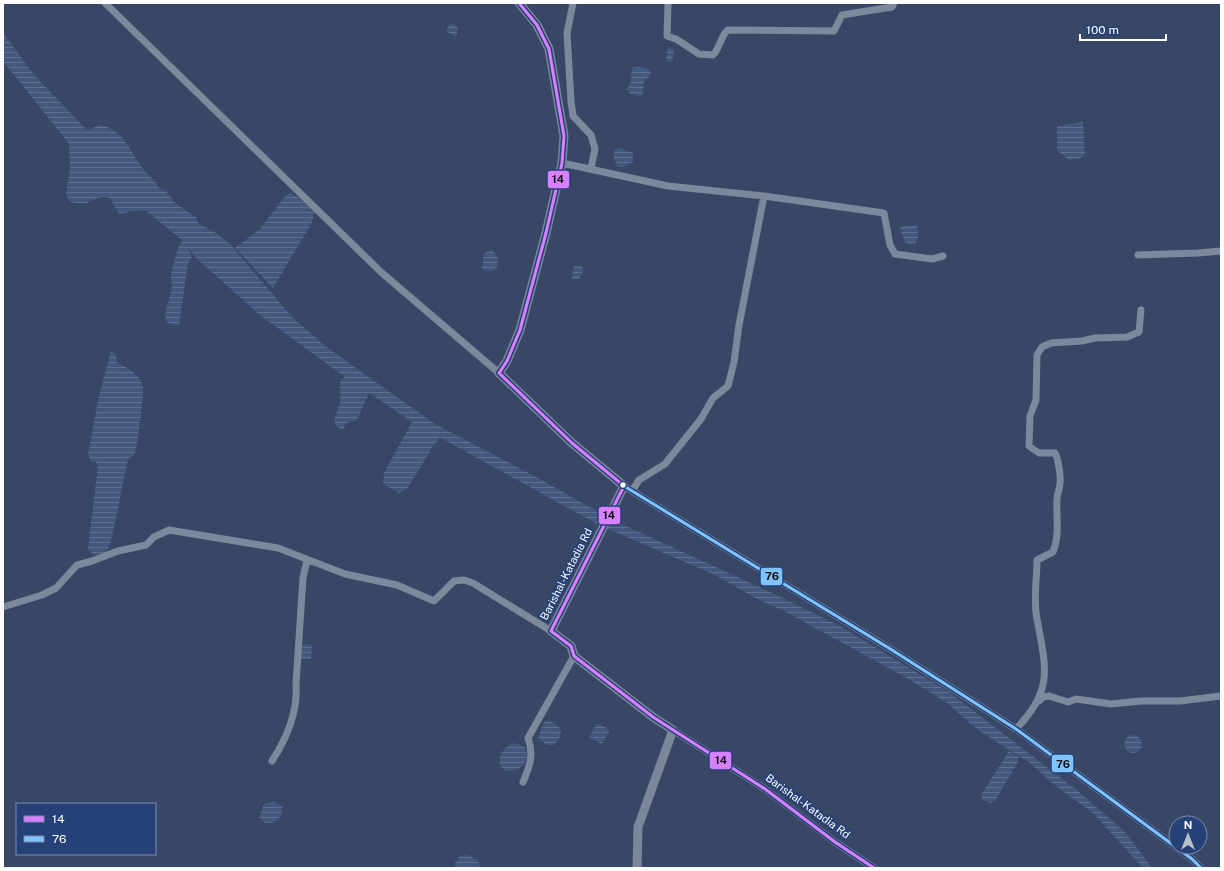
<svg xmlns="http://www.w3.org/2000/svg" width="1224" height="871" font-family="'Public Sans',sans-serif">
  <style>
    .water { fill: url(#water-rules) }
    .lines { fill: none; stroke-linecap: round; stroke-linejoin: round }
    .minor { stroke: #7c889c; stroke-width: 7 }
    .major { stroke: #7b869b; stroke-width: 9 }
    .bus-1-casing { stroke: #264177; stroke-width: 6 }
    .bus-2-casing { stroke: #264177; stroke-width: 6 }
    .bus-1 { stroke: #d880ff; stroke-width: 3 }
    .bus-2 { stroke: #80c4ff; stroke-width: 3 }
    .bus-dot { fill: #fff; stroke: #264177; stroke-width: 1.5 }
    .labels { text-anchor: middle; stroke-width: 3.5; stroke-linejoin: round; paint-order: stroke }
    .street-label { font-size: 11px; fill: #fff; stroke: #264177 }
    .line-badge { stroke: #264177; stroke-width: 1.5 }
    .pale-badge-label { font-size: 11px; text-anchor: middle; font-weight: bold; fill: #111 }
  </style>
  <defs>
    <pattern id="water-rules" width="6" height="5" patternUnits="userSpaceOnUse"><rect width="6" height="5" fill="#44577e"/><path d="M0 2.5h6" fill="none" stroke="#607091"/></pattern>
  </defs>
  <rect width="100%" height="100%" fill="#384765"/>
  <path class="water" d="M 454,23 L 458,29 L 456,37 L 446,31 L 449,25 Z
    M 3,33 L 35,76 L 85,128 L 88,130 L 100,125 C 122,128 132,154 143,169 C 150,177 154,179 159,188 L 166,191 L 176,204 L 196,217 L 198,223 L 216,233 L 231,245 L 293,318 L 329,349 L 435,424 L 536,477 L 613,520 L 772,593 L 840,626 L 949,692 L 1078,791 L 1126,833 L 1152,868 L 1143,868 L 1094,814 L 1052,783 L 1030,763 L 978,730 L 947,703 L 905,677 L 782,610 L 759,600 L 715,575 L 599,525 L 439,437 L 438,441 L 433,446 L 407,489 L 399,493 L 383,484 L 384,473 L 412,422 L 369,393 L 357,420 L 346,423 L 343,429 C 326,426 340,410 340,401 C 341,394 340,388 340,381 L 345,377 L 261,316 L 194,256 L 188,247 L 192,257 L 188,263 L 180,319 L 179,325 L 175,326 L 166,322 C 163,308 171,299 172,286 C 173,282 171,284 171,280 C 170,273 178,246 182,241 L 186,243 L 146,211 L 133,211 L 119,214 L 110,198 C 96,195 98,199 87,203 C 82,204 76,203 70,202 L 66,194 L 70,170 L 69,144 L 3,61 Z
    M 668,48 L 672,49 L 674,51 L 672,62 L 667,61 L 666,59 Z
    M 638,67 L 648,69 L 651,72 L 649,77 L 644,81 L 643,94 L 640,96 L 630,94 L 627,90 L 631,81 L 632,68 Z
    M 1083,122 L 1085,155 L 1079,159 L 1069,160 L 1057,150 L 1057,126 Z
    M 620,148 L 633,153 L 633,162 L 623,167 L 618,167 L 614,159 L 614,150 Z
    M 290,193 L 304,200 L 315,213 L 311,224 L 273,288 L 235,248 L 260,229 L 286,195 Z
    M 917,225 L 918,238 L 915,244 L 909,244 L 905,242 L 900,228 L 904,226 Z
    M 492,250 L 498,256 L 497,268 L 492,271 L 486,271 L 482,268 L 484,253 Z
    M 574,266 L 581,266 L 584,269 L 579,279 L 572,279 Z
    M 111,351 L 116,355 L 117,363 C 129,369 141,374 143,388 C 144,395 137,448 135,453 C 133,456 130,458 128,459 L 111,542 L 105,554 L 94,555 L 88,549 L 98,465 L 96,462 L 91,461 L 88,455 L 98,400 Z
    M 304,644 L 312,646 L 311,659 L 301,659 L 302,646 Z
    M 548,721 C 563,725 565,734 554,745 L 547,745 L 538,738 L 544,722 Z
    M 597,723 L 610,730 L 602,744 L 589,737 Z
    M1124 744a9 9 0 1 1 18 0a9 9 0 1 1-18 0Z
    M 513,743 L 524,746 C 533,759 520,773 506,771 C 492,763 503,747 513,743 Z
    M 1009,751 L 1019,757 L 1018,762 L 995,801 L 990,803 L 982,799 L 981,795 Z
    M 274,802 L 282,806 C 283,818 276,824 265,823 L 259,817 L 264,804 Z
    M 467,855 L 478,860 L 480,868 L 455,868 L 455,863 L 460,856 Z"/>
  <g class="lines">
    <path class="minor" d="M 105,3 L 382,273 L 499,373
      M 573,3 L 567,33 L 571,101 L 573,116 L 591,135 L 595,149 L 591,168
      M 668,3 L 667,36 L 676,39 L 699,54 L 713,55 C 720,48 722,33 728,30 L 834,31 L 842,15 L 892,7 L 894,3
      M 562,163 L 668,186 L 764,196 L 884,213 L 890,245 L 895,254 L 932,259 L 943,256
      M 1138,255 L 1198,253 L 1221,251
      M 624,486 L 892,650 L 1016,729 L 1192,859 L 1201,868
      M 632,491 L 639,480 L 665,464 L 701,419 L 713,398 L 728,386 L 734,362 L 739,325 L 764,196
      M 3,607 L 42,595 L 56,588 L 77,565 L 92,561 L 118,551 L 146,545 L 154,537 L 169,530 L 278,548 L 345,574 L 397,585 L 434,601 L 454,581 L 464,580 L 473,583 L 551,631
      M 1039,701 L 1043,697 L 1049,696 L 1068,702 L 1076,699 L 1111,704 L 1141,701 L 1180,701 L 1221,696
      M 1016,729 C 1054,690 1046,668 1037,619 C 1033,600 1037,579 1037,560 L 1053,552 C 1060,535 1056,517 1057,499 C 1057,494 1060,489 1060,483 C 1061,477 1058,458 1055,453 L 1039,453 L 1029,446 L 1030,416 L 1036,400 L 1037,355 L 1042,347 L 1051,343 L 1082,341 L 1095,338 L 1127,337 L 1139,332 L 1141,310
      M 673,730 L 765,789 L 835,842 L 874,868
      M 272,761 C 287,738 298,713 296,684 L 303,578 L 307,560
      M 523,782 C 530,766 534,754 528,738 L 574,656"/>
    <path class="major" d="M 519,3 L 537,25 L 549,49 L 564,136 L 562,163 L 546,233 L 520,330 L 507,361 L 499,373 L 572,443 L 624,486 L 551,631 L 571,646 L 574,656 L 653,717 L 673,730 L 638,827 L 637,868"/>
    <g class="bus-1-casing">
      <path id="bus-1" d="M 519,3 L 537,25 L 549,49 L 564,136 L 562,163 L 546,233 L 520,330 L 507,361 L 499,373 L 572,443 L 624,486 L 551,631 L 571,646 L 574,656 L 653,717 L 765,789 L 835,842 L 874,868"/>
    </g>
    <g class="bus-2-casing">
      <path id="bus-2" d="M 624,486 L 892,650 L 1016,729 L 1192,859 L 1201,868"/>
    </g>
    <use href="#bus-1" class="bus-1"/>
    <use href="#bus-2" class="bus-2"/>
  </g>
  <circle class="bus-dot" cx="623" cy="485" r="3.5"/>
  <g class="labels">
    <g class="street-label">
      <text transform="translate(566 574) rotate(-63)" y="4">Barishal-Katadia Rd</text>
      <text transform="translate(808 806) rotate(36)" y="4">Barishal-Katadia Rd</text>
    </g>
  </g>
  <g class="line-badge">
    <rect x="547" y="170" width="23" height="19" rx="4" fill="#d880ff"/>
    <rect x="598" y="506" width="23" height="19" rx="4" fill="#d880ff"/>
    <rect x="760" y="567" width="23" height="19" rx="4" fill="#80c4ff"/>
    <rect x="709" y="751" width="23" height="19" rx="4" fill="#d880ff"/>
    <rect x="1051" y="754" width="23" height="19" rx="4" fill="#80c4ff"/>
  </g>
  <g class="pale-badge-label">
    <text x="558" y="183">14</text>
    <text x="609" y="519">14</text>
    <text x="772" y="580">76</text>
    <text x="721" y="764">14</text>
    <text x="1063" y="768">76</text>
  </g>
  <rect width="1224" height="871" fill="none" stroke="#ffffff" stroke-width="8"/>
  <rect x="16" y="803" width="140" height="52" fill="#264177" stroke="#7d8dad"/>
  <rect x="24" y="816" width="20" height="6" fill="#d880ff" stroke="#7d8dad"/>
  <text x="52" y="823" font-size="12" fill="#ffffff">14</text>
  <rect x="24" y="836" width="20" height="6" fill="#80c4ff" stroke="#7d8dad"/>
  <text x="52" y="843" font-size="12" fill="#ffffff">76</text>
  <g transform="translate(1188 835)"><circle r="19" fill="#264177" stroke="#7d8dad"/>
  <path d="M0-3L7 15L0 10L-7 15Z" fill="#b9bfc9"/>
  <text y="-6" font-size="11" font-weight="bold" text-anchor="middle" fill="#ffffff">N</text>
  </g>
  <path d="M1080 34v6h86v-6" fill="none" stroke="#ffffff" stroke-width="2"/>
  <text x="1086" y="34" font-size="12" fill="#ffffff" stroke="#264177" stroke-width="3" paint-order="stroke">100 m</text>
</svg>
